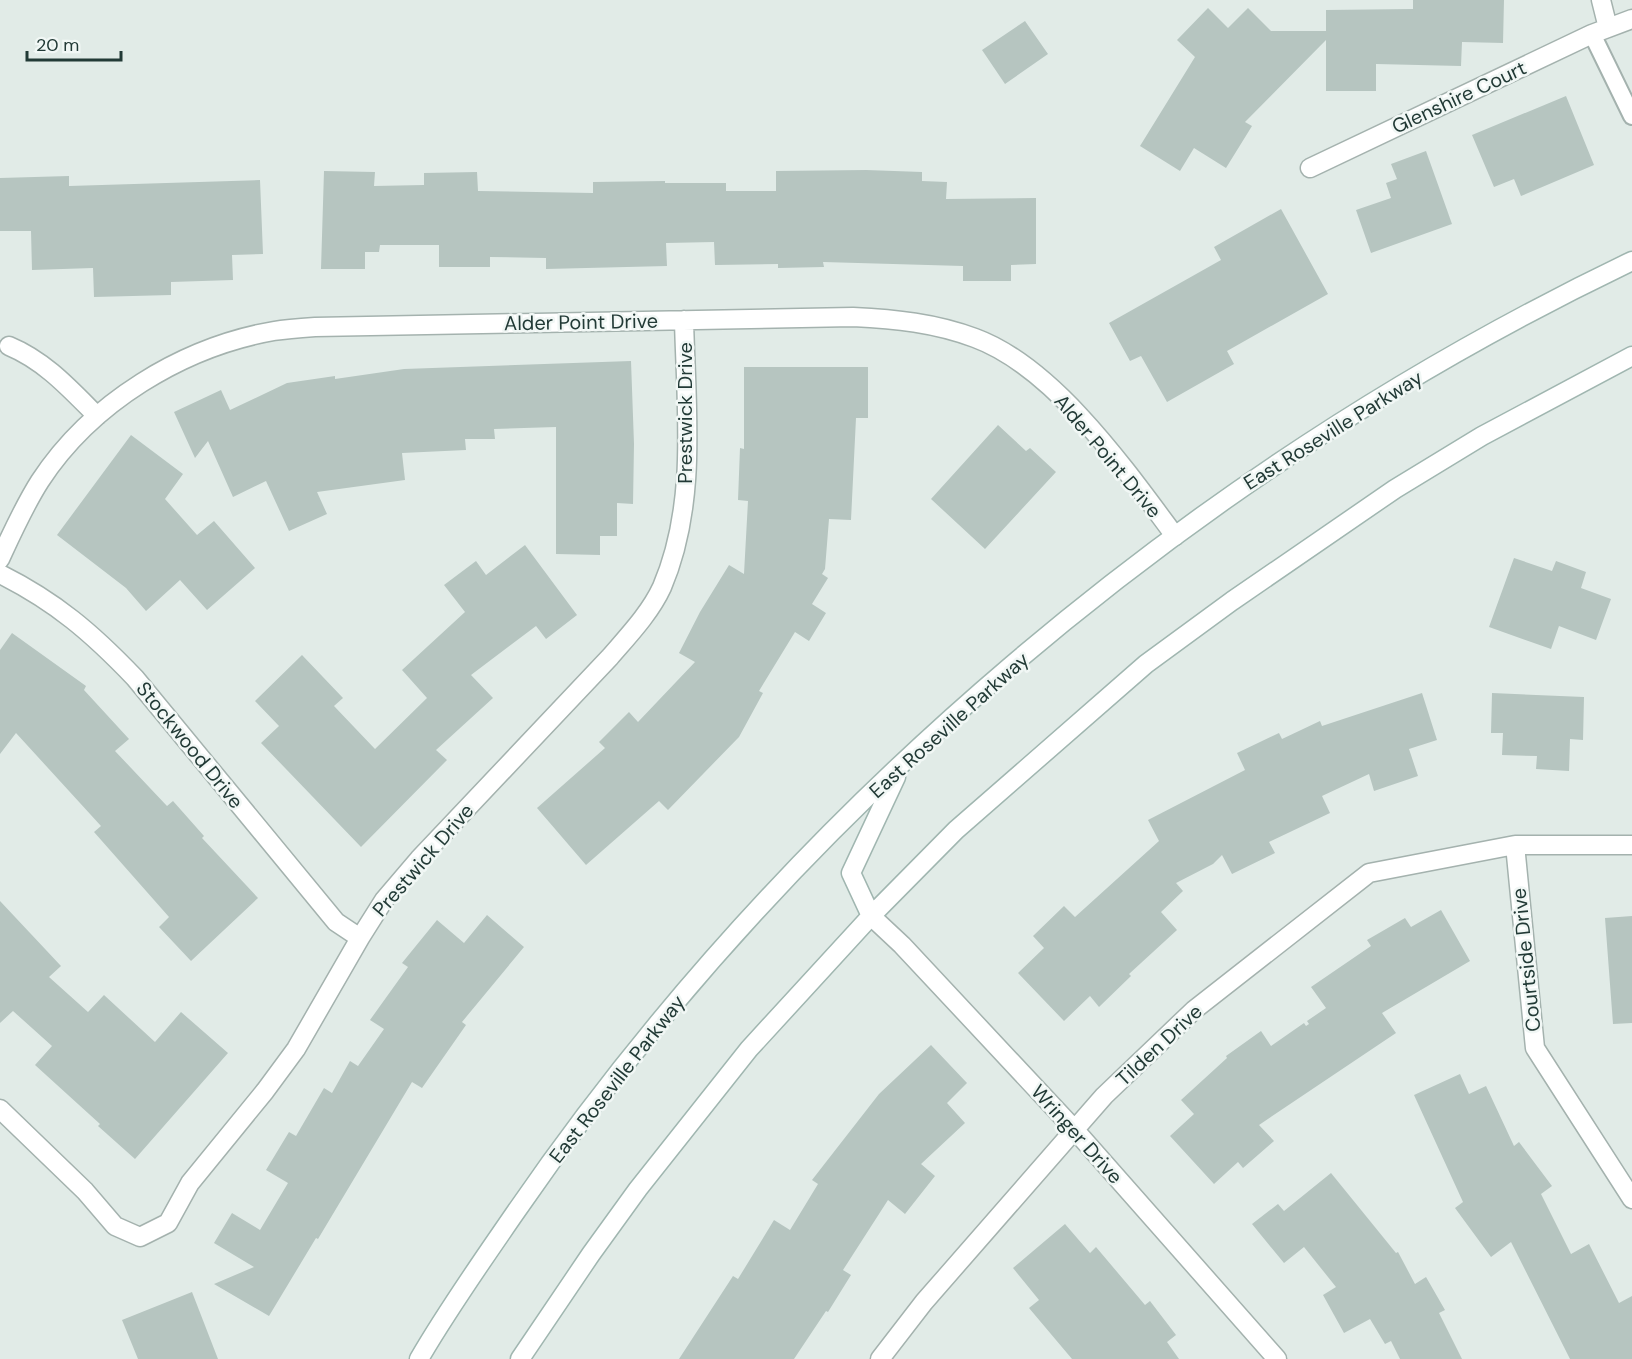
<svg xmlns="http://www.w3.org/2000/svg" width="1632" height="1359" font-family="'DM Sans',sans-serif">
  <style>
    .building { fill: #b6c5c0 }
    .lines { fill: none; stroke-linecap: round; stroke-linejoin: round }
    .service-casing { stroke: #a4b2ae; stroke-width: 20 }
    .minor-casing { stroke: #a4b2ae; stroke-width: 21 }
    .secondary-casing { stroke: #a0b6b0; stroke-width: 21 }
    .service { stroke: #fff; stroke-width: 16 }
    .minor { stroke: #fff; stroke-width: 18 }
    .secondary { stroke: #fff; stroke-width: 18 }
    .labels { text-anchor: middle; stroke-width: 5; stroke-linejoin: round; paint-order: stroke }
    .street-label { font-size: 20px; fill: #223a36; stroke: #f1f7f5 }
  </style>
  <rect width="100%" height="100%" fill="#e1ebe7"/>
  <path class="building" d="M 1413,0 L 1504,0 L 1503,43 L 1462,42 L 1461,66 L 1376,64 L 1376,91 L 1326,91 L 1326,40 L 1245,122 L 1252,126 L 1226,168 L 1194,148 L 1180,171 L 1140,146 L 1195,57 L 1177,40 L 1208,8 L 1228,28 L 1248,8 L 1271,31 L 1326,31 L 1326,10 L 1413,9 Z
    M 1025,21 L 1048,54 L 1005,84 L 982,50 Z
    M 1566,96 L 1594,165 L 1521,196 L 1514,179 L 1494,187 L 1472,135 Z
    M 1426,151 L 1452,224 L 1371,253 L 1356,210 L 1391,198 L 1386,183 L 1397,179 L 1391,164 Z
    M 866,170 L 922,172 L 922,181 L 947,182 L 946,199 L 1036,198 L 1036,264 L 1011,265 L 1011,281 L 963,281 L 963,266 L 823,262 L 824,267 L 778,268 L 778,264 L 715,265 L 714,242 L 666,243 L 667,266 L 546,269 L 546,258 L 490,257 L 490,267 L 439,267 L 439,245 L 380,245 L 379,252 L 365,252 L 365,269 L 321,269 L 324,171 L 375,172 L 374,186 L 424,185 L 424,173 L 477,172 L 478,191 L 593,193 L 593,182 L 665,181 L 665,183 L 726,183 L 726,191 L 776,191 L 776,171 Z
    M 69,176 L 69,186 L 260,180 L 263,254 L 232,255 L 233,280 L 171,282 L 171,295 L 94,297 L 93,268 L 32,270 L 31,231 L 0,231 L 0,178 Z
    M 1281,209 L 1328,294 L 1227,351 L 1234,364 L 1167,402 L 1141,356 L 1130,361 L 1109,323 L 1221,260 L 1214,247 Z
    M 631,361 L 634,444 L 633,504 L 617,503 L 617,536 L 600,536 L 600,555 L 556,554 L 556,427 L 494,429 L 495,439 L 465,439 L 466,450 L 402,453 L 405,480 L 317,492 L 327,514 L 289,531 L 266,481 L 233,497 L 208,441 L 195,458 L 174,412 L 221,390 L 230,410 L 287,383 L 335,376 L 335,379 L 404,369 Z
    M 744,367 L 868,367 L 868,418 L 856,418 L 851,520 L 829,519 L 825,569 L 822,574 L 828,578 L 812,604 L 826,613 L 809,641 L 795,632 L 759,691 L 763,693 L 739,737 L 668,810 L 659,801 L 586,865 L 537,808 L 605,748 L 599,742 L 629,712 L 638,722 L 695,662 L 679,653 L 700,612 L 729,565 L 744,574 L 748,501 L 738,500 L 740,448 L 744,449 Z
    M 998,425 L 1026,451 L 1030,448 L 1056,472 L 985,549 L 931,499 Z
    M 131,435 L 183,474 L 165,499 L 197,535 L 214,521 L 255,568 L 207,610 L 180,580 L 146,611 L 126,588 L 57,535 Z
    M 525,545 L 577,615 L 546,639 L 536,626 L 471,675 L 493,698 L 436,750 L 447,760 L 361,847 L 261,743 L 279,726 L 255,701 L 302,655 L 343,698 L 334,706 L 375,749 L 427,698 L 402,670 L 465,612 L 444,585 L 476,561 L 486,575 Z
    M 1514,558 L 1552,571 L 1556,561 L 1586,572 L 1581,588 L 1611,599 L 1596,640 L 1559,626 L 1551,649 L 1489,627 Z
    M 12,633 L 86,686 L 84,690 L 129,739 L 115,751 L 167,806 L 173,801 L 204,836 L 202,838 L 258,898 L 191,961 L 159,927 L 169,917 L 94,832 L 101,826 L 16,733 L 0,754 L 0,650 Z
    M 1422,693 L 1437,740 L 1409,749 L 1418,776 L 1374,791 L 1369,774 L 1322,796 L 1330,813 L 1269,842 L 1275,853 L 1232,874 L 1222,855 L 1213,864 L 1176,883 L 1183,891 L 1161,912 L 1177,930 L 1129,974 L 1131,976 L 1099,1007 L 1090,996 L 1064,1021 L 1018,973 L 1044,948 L 1033,936 L 1064,906 L 1075,917 L 1159,841 L 1148,820 L 1245,770 L 1237,753 L 1279,733 L 1282,739 L 1320,721 L 1322,726 Z
    M 1492,693 L 1584,697 L 1583,740 L 1570,739 L 1569,771 L 1536,769 L 1537,756 L 1502,755 L 1503,733 L 1491,733 Z
    M 0,901 L 61,966 L 49,977 L 88,1012 L 104,995 L 155,1042 L 181,1012 L 228,1053 L 135,1159 L 98,1126 L 100,1124 L 35,1065 L 52,1046 L 13,1011 L 0,1023 Z
    M 1441,910 L 1470,961 L 1382,1013 L 1396,1033 L 1259,1125 L 1274,1141 L 1243,1168 L 1238,1162 L 1214,1184 L 1170,1136 L 1194,1114 L 1181,1100 L 1227,1058 L 1226,1056 L 1261,1031 L 1271,1046 L 1304,1023 L 1306,1026 L 1309,1024 L 1307,1021 L 1326,1008 L 1311,987 L 1371,946 L 1367,940 L 1405,918 L 1411,927 Z
    M 487,915 L 524,947 L 462,1022 L 466,1025 L 422,1088 L 412,1082 L 318,1239 L 316,1238 L 269,1316 L 214,1284 L 254,1267 L 214,1243 L 232,1213 L 260,1230 L 288,1183 L 266,1170 L 289,1132 L 296,1136 L 324,1088 L 332,1093 L 350,1061 L 358,1066 L 384,1029 L 370,1020 L 408,967 L 402,963 L 437,920 L 464,943 Z
    M 1632,916 L 1632,1023 L 1613,1024 L 1605,918 Z
    M 931,1045 L 967,1083 L 947,1103 L 965,1123 L 921,1164 L 935,1176 L 905,1214 L 888,1200 L 843,1270 L 851,1275 L 828,1312 L 826,1311 L 794,1359 L 679,1359 L 733,1276 L 738,1279 L 774,1220 L 790,1230 L 818,1184 L 812,1180 L 879,1094 Z
    M 1460,1074 L 1469,1094 L 1486,1086 L 1514,1146 L 1519,1142 L 1552,1186 L 1541,1194 L 1571,1254 L 1589,1244 L 1619,1303 L 1632,1296 L 1632,1359 L 1570,1359 L 1511,1242 L 1491,1257 L 1455,1208 L 1463,1202 L 1414,1095 Z
    M 1331,1173 L 1396,1253 L 1398,1252 L 1415,1284 L 1426,1277 L 1445,1310 L 1439,1313 L 1462,1359 L 1400,1359 L 1391,1341 L 1385,1344 L 1370,1319 L 1344,1333 L 1323,1295 L 1336,1287 L 1304,1247 L 1284,1263 L 1252,1224 L 1278,1204 L 1284,1211 Z
    M 1065,1224 L 1090,1253 L 1096,1247 L 1145,1305 L 1150,1301 L 1176,1335 L 1167,1342 L 1179,1359 L 1072,1359 L 1029,1308 L 1039,1300 L 1013,1268 Z
    M 192,1292 L 218,1359 L 138,1359 L 122,1320 Z"/>
  <g class="lines">
    <g class="service-casing">
      <path id="service" d="M 1592,34 L 1632,116"/>
    </g>
    <g class="minor-casing">
      <path id="minor" d="M 1601,0 L 1608,28
        M 1310,168 L 1592,34 L 1632,19
        M 9,346 C 45,361 70,389 97,416
        M 0,559 C 12,533 24,506 40,481 C 91,403 182,347 274,331 C 287,329 301,328 315,327 L 853,317 C 895,319 935,323 975,338 C 1054,367 1126,470 1175,536
        M 0,574 C 56,602 92,633 135,678 L 336,922 L 360,938
        M 1632,845 L 1515,845 L 1535,1048 L 1632,1199
        M 871,916 L 902,945 L 1074,1129 L 1277,1359
        M 0,1109 L 85,1191 L 115,1226 L 140,1237 L 168,1223 L 190,1183 L 265,1091 L 296,1049 L 360,938 L 384,900 L 419,859 L 610,657 C 629,635 650,613 662,587 C 698,503 686,408 684,320
        M 880,1359 L 924,1302 L 1104,1096 L 1194,1010 L 1369,873 L 1515,845"/>
    </g>
    <g class="secondary-casing">
      <path id="secondary" d="M 871,916 L 851,873 L 896,777
        M 419,1359 C 448,1309 482,1261 515,1213 C 792,810 1191,472 1632,261
        M 520,1359 L 591,1254 L 638,1189 L 749,1049 L 871,916 L 956,830 L 1146,664 L 1232,601 L 1395,489 L 1482,436 L 1632,356"/>
    </g>
    <use href="#service" class="service"/>
    <use href="#minor" class="minor"/>
    <use href="#secondary" class="secondary"/>
  </g>
  <g class="labels">
    <g class="street-label">
      <text transform="translate(1459 97) rotate(-25)" y="7">Glenshire Court</text>
      <text transform="translate(581 322) rotate(-1)" y="7">Alder Point Drive</text>
      <text transform="translate(685 413) rotate(-90)" y="7">Prestwick Drive</text>
      <text transform="translate(1333 430) rotate(-32)" y="7">East Roseville Parkway</text>
      <text transform="translate(1108 456) rotate(50)" y="7">Alder Point Drive</text>
      <text transform="translate(949 725) rotate(-42)" y="7">East Roseville Parkway</text>
      <text transform="translate(190 745) rotate(51)" y="7">Stockwood Drive</text>
      <text transform="translate(423 860) rotate(-49)" y="7">Prestwick Drive</text>
      <text transform="translate(1526 960) rotate(-96)" y="7">Courtside Drive</text>
      <text transform="translate(1159 1045) rotate(-43)" y="7">Tilden Drive</text>
      <text transform="translate(617 1079) rotate(-52)" y="7">East Roseville Parkway</text>
      <text transform="translate(1077 1134) rotate(48)" y="7">Wringer Drive</text>
    </g>
  </g>
  <path d="M27 51v9h94v-9" fill="none" stroke="#223a36" stroke-width="3"/>
  <text x="36" y="51" font-size="18" fill="#223a36" stroke="#f1f7f5" stroke-width="4.5" paint-order="stroke">20 m</text>
</svg>
